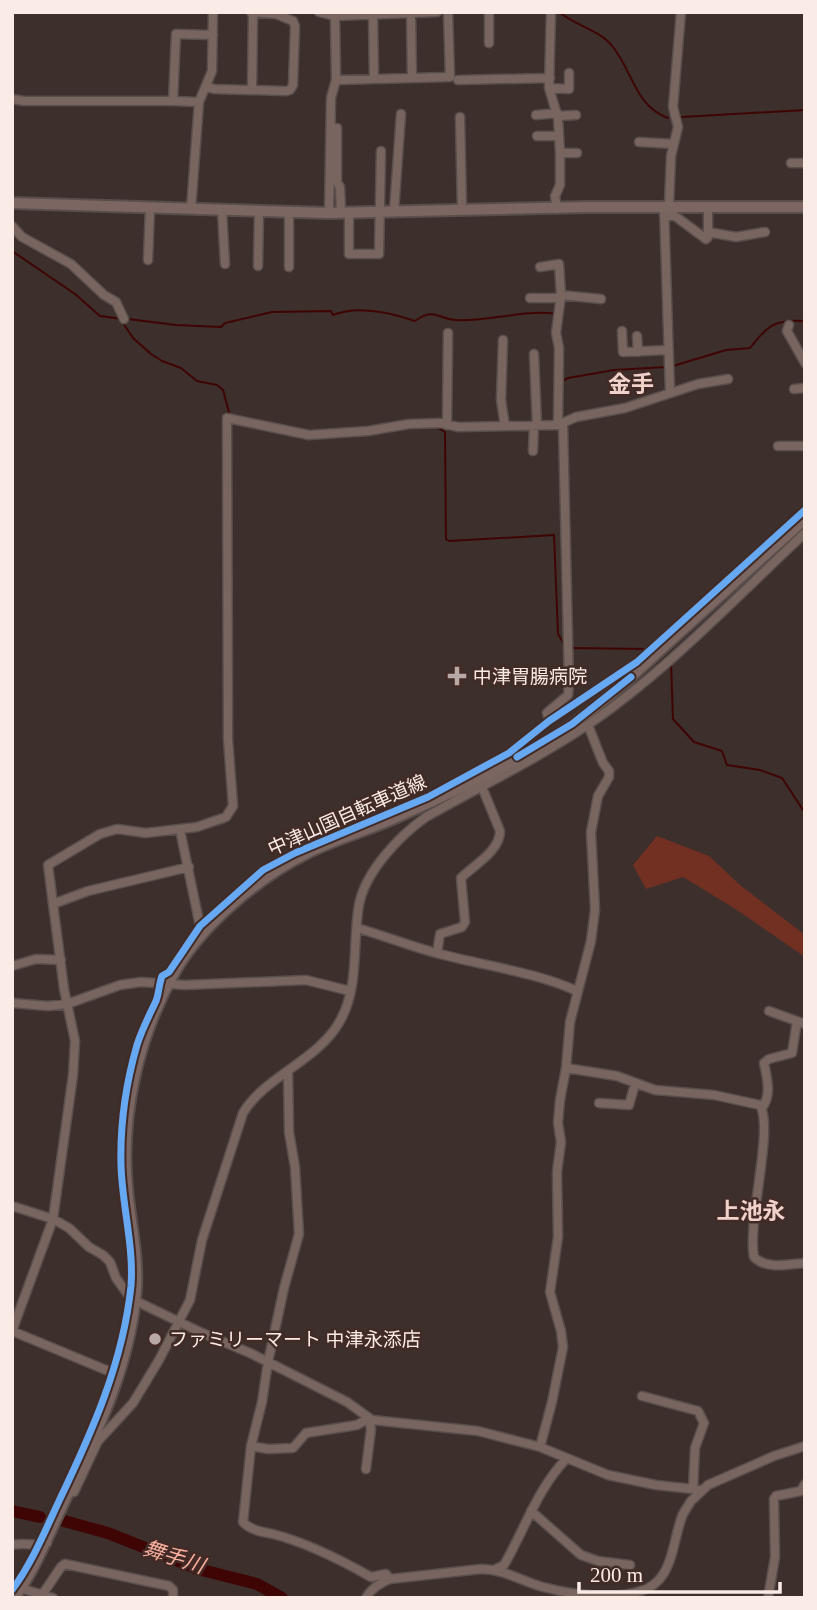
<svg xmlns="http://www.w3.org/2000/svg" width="817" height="1610" font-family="'Times New Roman','Noto Sans JP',serif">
<rect width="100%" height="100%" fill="#3c2f2c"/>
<path fill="#723022" d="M 657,836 L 709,856 L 740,885 L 805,935 L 805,957 L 737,910 L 683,877 L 646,889 L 633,865 Z"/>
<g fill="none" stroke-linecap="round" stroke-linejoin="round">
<path stroke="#3f0504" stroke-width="2" d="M 559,12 C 576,26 600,30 613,47 C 633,72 635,106 668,118
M 682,117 L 805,110
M 12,251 L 75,294 L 100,316 L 122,319
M 128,319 L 176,325 L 221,327 L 225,323 L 272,312 L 331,311 L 333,315 C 358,305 389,312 415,321 C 435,307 437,319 456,320 C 490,322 523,309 557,314
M 123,323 L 133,338 L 151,354 L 162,361 L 181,368 L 197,381 L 217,385 L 223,390 L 230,416
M 673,366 L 726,350 L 750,348 C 768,325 775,319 805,321
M 562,381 L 568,378 L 614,370 L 667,367
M 436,427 L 445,432 L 446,539 L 449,541 L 554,535 L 558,634 L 564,644
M 377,434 L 399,430
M 572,648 L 645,649
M 671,662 L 673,719 L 694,742 L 722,751 L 727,765 L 760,770 L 782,778 L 805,813"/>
<path stroke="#3f0504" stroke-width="12" d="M 12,1511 L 40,1517
M 64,1521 L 108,1533 L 198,1569 L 257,1584 L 282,1598"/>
<defs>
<path id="street" d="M 319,12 L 335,16
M 489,12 L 489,43
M 551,12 L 549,88 L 558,118 L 560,153 L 560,185 L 555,196 L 557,209
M 411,14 L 412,78
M 373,15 L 374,79
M 336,80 L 450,77 L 448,12
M 458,80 L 550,78
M 206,86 L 214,89 L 286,91 L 290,90 L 293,85 L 295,26 L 293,21 L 276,14 L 251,12
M 549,88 L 569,89 L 569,73
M 252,89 L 253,12
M 12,99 L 24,101 L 173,101
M 199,102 L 173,101 L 176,34 L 213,35
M 536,115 L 557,113
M 557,116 L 576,115
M 460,117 L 462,209
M 337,128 L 337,182 L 340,187 L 341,212
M 537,136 L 559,136
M 639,142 L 674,144
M 560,153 L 577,153
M 791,163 L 805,163
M 664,206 L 670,392
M 669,206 L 671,156 L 678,127 L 673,107 L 681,12
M 191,209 L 199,102 L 212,71 L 213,12
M 222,210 L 225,264
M 394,211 L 401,114
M 289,212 L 289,267
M 349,212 L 349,254 L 379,254 L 381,151
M 329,213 L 331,98 L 336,80 L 335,16 L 437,12
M 664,216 L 675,216 L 706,239 L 708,237 L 708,207
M 12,226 L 22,237 L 71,264 L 104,295 L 116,302 L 124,319
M 708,232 L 736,237 L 765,232
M 148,260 L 150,207
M 258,266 L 259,211
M 540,267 L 559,264 L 561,295
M 530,298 L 561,298
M 789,325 L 787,331 L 805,363
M 622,331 L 623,352 L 667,350
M 637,336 L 638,352
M 503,340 L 501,400 L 505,426
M 534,354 L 537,426
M 794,389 L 805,388
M 447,425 L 448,333
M 558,425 L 559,348 L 556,333 L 561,295 L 601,299
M 778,446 L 805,446
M 533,451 L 534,426
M 549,721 L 547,713 L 568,695 L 569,684 L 563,425
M 180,830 L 200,926
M 53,904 L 88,891 L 189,867
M 357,928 C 385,936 412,947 440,954 C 485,966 535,972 577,991
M 437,953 L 440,934 L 462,927 L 465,922 L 461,878 C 474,865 500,851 500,831 L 482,787
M 12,966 L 36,959 L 61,960
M 12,1003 L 48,1006 L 67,1004 L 120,985 L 141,982 L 185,985 L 306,980 L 350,991
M 769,1011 L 805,1024
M 566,1068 L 617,1076 L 655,1090 L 714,1095 L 760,1105 C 774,1129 747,1222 754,1257 C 767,1270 788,1264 805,1263
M 288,1071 L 289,1132 L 295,1167 L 299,1234 L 284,1288 L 268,1362 L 262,1402 L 251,1446 L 243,1522 C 250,1530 262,1532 273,1534 C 308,1543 341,1560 371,1577 L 386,1574 L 390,1579
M 599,1103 L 629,1105 L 635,1084
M 762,1108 C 772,1094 767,1079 764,1063 L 769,1059 L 792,1053 L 797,1021
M 12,1206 L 53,1219 L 69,1228 L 89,1247 L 103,1255 L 110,1262 L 116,1278 L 129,1296 L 138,1302 L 200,1332 L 250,1353 L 347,1402 L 372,1420 L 478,1431 L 540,1447 L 608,1475 L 656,1485 L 702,1490
M 118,1375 L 12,1331 L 53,1219 L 73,1075 L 75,1041 L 64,989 L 48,865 L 100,834 L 117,829 L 146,833 L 197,827 L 226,817 L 233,806 L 228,739 L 227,418 L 309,435 L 368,431 L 409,424 L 441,423 L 458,427 L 558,425 L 576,417 L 625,408 L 698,384 L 728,379
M 642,1396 L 698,1411 L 704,1423 L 695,1448 L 693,1489
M 251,1446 L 268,1449 L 293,1448 L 306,1433 L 357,1425 L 369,1418 L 371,1429 L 366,1469
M 540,1447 L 552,1402 L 563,1347 L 561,1331 L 550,1292 L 558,1237 L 557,1172 L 561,1142 L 558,1123 L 560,1100 L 566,1068 L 570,1022 L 591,941 L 595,910 L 591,832 L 598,796 L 609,777 L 609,771 L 603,763 L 588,725
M 74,1492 L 98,1441 L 133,1403 L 159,1360 L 190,1300 L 202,1240 L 243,1113 C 266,1075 318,1061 340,1021 C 360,985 352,943 359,905 C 365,872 399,836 426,817 C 481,786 537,759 589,724 C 668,670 735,598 805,533
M 531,1511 L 581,1555 L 598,1561 L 630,1565
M 12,1545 C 24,1542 36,1547 47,1543
M 496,1569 L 504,1565 C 525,1529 537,1489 567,1458
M 20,1588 L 53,1598
M 42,1595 L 61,1567 L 65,1564 L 169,1586 L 173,1590 L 173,1598
M 366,1598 C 371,1588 380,1583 390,1579 L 481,1569 C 504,1569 521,1581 543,1587 C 573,1595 642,1606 662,1576 C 674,1559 675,1533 683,1514 L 691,1501 L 708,1485 L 774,1456 L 805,1446
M 768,1598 L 775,1557 L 774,1499 L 776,1496 L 801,1491 L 805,1484"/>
<path id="secondary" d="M 12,203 L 329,213 L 588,207 L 805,207
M 14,1598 C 34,1570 47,1538 61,1508 C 94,1438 130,1368 136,1289 C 138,1255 130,1222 127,1188 C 120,1114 138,1036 175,971 C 203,923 260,876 309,852 C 338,838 368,830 397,817 C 454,792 512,764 565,730 C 603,704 636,672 670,641 C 715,600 760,560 805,519"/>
</defs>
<use href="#street" stroke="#594e4c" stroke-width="11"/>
<use href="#secondary" stroke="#594e4c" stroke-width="14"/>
<use href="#street" stroke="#786560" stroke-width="8"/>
<use href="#secondary" stroke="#7c6661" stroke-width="10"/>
<defs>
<path id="cycleway" d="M 517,757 L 572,724 L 631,677
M 12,1590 C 32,1563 45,1531 59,1501 C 92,1432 123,1363 131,1286 C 134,1246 122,1205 121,1165 C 120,1125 126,1083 137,1045 C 142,1029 149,1016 156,1001 C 159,993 159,984 162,976 L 169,972 L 200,926 L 263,870 L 295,853 L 428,797 L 509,753 L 549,721 L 637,662 L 805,510"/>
</defs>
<use href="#cycleway" stroke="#422b26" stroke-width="11"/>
<use href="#cycleway" stroke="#66a8f1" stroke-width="7"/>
</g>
<g fill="#b8a9a6" stroke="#422b26" stroke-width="2.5">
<path d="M453.5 665.5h7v7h7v7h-7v7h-7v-7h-7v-7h7z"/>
<circle cx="155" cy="1339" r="7"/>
</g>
<g text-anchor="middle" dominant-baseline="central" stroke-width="5" stroke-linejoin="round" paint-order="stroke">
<g font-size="19" fill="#faebe7" stroke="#422b26" text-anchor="start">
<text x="473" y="676">中津胃腸病院</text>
<text x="169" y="1339">ファミリーマート 中津永添店</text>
</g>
<g font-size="19" fill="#faebe7" stroke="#422b26">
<text transform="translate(347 815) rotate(-24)">中津山国自転車道線</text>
</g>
<g font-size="21" font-style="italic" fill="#f8af9e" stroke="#422b26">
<text transform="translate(174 1557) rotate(18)">舞手川</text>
</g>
<g font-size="23" font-weight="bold" fill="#f0d2cb" stroke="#422b26">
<text x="631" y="384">金手</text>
<text x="751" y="1211">上池永</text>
</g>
</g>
<rect width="817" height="1610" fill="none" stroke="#faebe7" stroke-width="28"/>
<path d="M579 1582v10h201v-10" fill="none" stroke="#faebe7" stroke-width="3.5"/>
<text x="590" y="1582" font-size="21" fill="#faebe7" stroke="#422b26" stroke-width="5" paint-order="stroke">200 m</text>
</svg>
